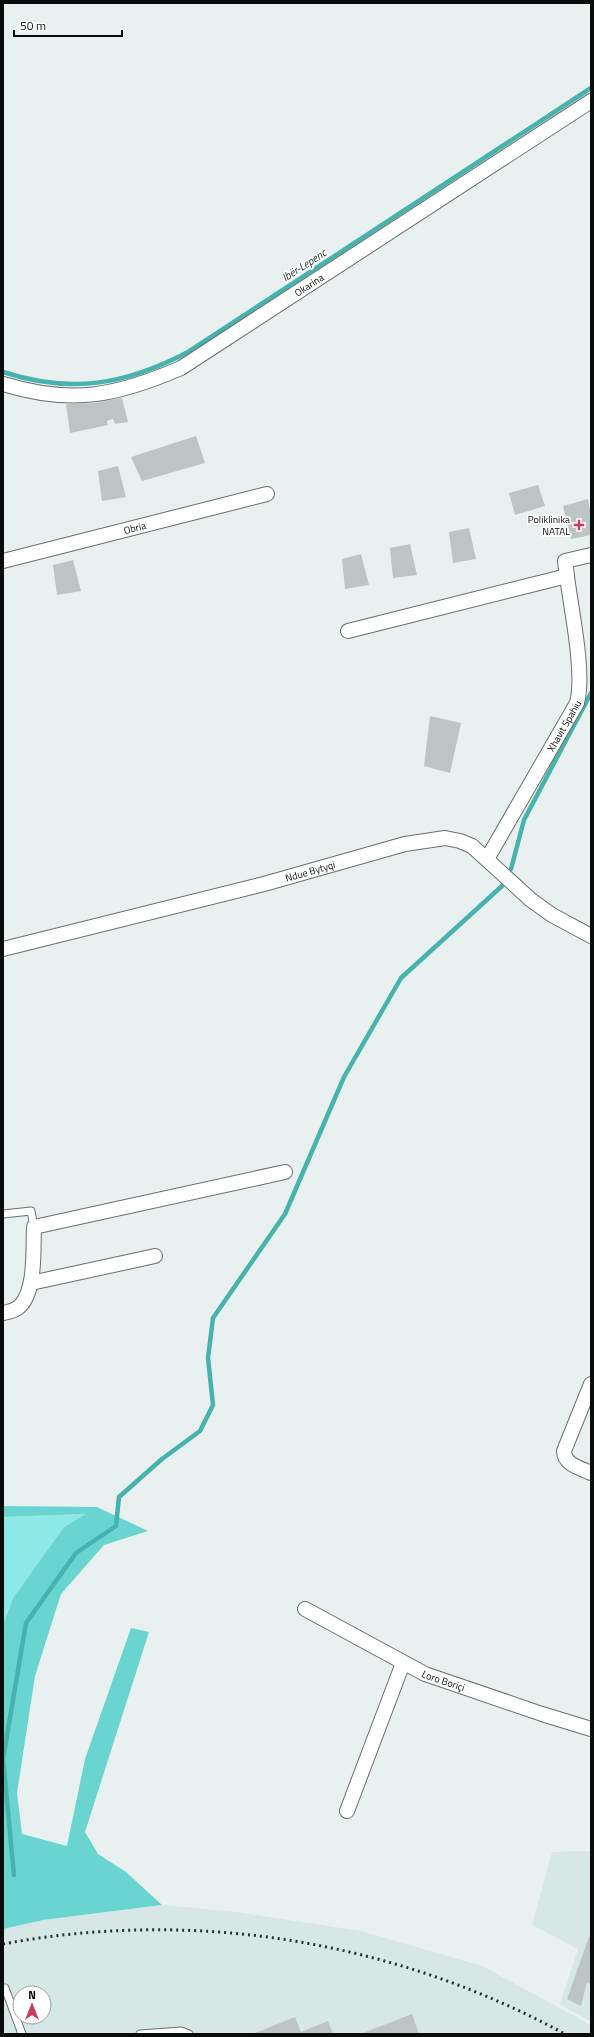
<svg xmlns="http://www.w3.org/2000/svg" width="594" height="2037" font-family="'Titillium Web',sans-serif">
<rect width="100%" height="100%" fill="#e9f0f0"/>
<path fill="#d6e7e5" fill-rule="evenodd" d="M 591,1851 L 591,2022 L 560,2004 L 578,1949 L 532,1925 L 552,1852 Z
M 162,1905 L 236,1912 L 361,1931 L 482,1966 L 591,2025 L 591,2034 L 3,2034 L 3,1929 L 43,1920 ZM 20,1993 L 44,1993 L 44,2017 L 20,2017 Z"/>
<path fill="#8ce9e5" d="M 87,1514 L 64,1527 L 13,1598 L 3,1625 L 3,1517 Z"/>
<path fill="#6ad4d0" d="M 3,1506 L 97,1507 L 148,1531 L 104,1545 L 61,1594 L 35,1676 L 17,1793 L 22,1834 L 67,1846 L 85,1759 L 131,1628 L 149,1632 L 85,1832 L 98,1854 L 126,1872 L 162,1905 L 43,1920 L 3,1929 L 3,1625 L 13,1598 L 64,1527 L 86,1514 L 3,1517 Z"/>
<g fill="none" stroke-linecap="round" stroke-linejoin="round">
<path stroke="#46b3af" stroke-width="4.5" d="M 3,372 C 71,394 125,385 188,352 L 591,88
M 511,869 L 524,820 L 591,693
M 14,1875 L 3,1759 L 26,1623 L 76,1553 L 116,1526 L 119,1497 L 162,1459 L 200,1431 L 213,1405 L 208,1358 L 213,1318 L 285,1214 L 344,1077 L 401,978 L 502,886"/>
</g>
<path fill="#bdc4c4" d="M 122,398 L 128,422 L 115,424 L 113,419 L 107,421 L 108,425 L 70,433 L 66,404 L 95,403 Z
M 196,436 L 205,463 L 142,481 L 131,457 Z
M 118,466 L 126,497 L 102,501 L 98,471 Z
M 538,485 L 545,506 L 515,515 L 509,493 Z
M 588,499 L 591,516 L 591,535 L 571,539 L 563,506 Z
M 469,528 L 476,559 L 453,563 L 449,532 Z
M 410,544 L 417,575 L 393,578 L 390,548 Z
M 361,554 L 369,585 L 345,589 L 342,559 Z
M 73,560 L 81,591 L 57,595 L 53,565 Z
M 430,716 L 461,723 L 450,773 L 424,766 Z
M 589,1937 L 591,1937 L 591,1985 L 587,1982 L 581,2006 L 567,1999 Z
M 412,2014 L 419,2034 L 363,2034 L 363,2033 Z
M 295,2017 L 301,2032 L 328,2021 L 333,2034 L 253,2034 Z"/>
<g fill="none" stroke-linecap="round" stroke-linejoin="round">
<defs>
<path id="lane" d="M 3,1214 L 31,1211 L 34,1227
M 3,1989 L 5,1988 L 22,2034
M 140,2034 L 181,2031 L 189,2034"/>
<g id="street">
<path id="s1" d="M 3,384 C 72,405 116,396 181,368 L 591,101"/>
<path id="s2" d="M 3,561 L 267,494"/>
<path d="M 348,631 L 567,576 L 565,561 L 591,555"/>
<path id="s3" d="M 487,859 L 577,703 C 585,672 571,610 567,576"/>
<path id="s4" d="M 3,949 L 264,884 L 405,844 L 445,838 L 460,841 L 472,846 L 531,900 L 552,915 L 591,936"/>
<path d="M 31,1283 L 155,1256"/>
<path d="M 3,1313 C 9,1312 16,1310 20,1306 C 36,1290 33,1249 34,1227 L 285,1172"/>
<path d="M 591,1384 L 564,1451 C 564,1465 581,1468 591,1473"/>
<path id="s5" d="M 305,1609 L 425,1674 L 542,1714 L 591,1729"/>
<path d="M 347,1811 L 403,1663"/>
</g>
</defs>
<use href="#lane" stroke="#696f6f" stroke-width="9"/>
<use href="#street" stroke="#696f6f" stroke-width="16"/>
<use href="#lane" stroke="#fff" stroke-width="7"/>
<use href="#street" stroke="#fff" stroke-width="14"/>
<path stroke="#2b2e2e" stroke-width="3" stroke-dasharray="2 4" stroke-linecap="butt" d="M 3,1944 C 195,1908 394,1941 565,2034"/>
</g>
<path fill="#cc3c5c" stroke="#fff" stroke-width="1.5" d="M577 519h4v4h4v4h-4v4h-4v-4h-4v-4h4z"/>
<g text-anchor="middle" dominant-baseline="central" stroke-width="3.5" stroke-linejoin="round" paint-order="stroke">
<g font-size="10" fill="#0a0c0c" stroke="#fff">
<text stroke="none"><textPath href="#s1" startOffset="336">Okarina</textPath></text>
<text stroke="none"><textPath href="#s2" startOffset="136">Obria</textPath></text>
<text stroke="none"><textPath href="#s3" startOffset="154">Xhavit Spahiu</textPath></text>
<text stroke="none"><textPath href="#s4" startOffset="317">Ndue Bytyqi</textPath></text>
<text stroke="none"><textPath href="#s5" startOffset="156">Loro Boriçi</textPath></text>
</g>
<g font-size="10" fill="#0a0c0c" stroke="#fff" text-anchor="end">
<text x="570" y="519">Poliklinika<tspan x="570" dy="12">NATAL</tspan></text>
</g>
<g font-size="11" font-style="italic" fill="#1a2d2c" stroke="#fff">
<text transform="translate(304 265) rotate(-33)">Ibër-Lepenc</text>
</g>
</g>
<rect width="594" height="2037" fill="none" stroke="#0a0c0c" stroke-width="8"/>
<g transform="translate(32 2005)"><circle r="19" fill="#ffffff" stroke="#9d9e9e"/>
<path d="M0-3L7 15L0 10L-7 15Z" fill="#cc3c5c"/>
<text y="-6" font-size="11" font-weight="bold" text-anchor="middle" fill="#0a0c0c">N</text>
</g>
<path d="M14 30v6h108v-6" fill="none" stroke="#0a0c0c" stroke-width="2"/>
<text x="20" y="30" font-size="12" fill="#0a0c0c" stroke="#ffffff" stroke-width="3" paint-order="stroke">50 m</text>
</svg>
